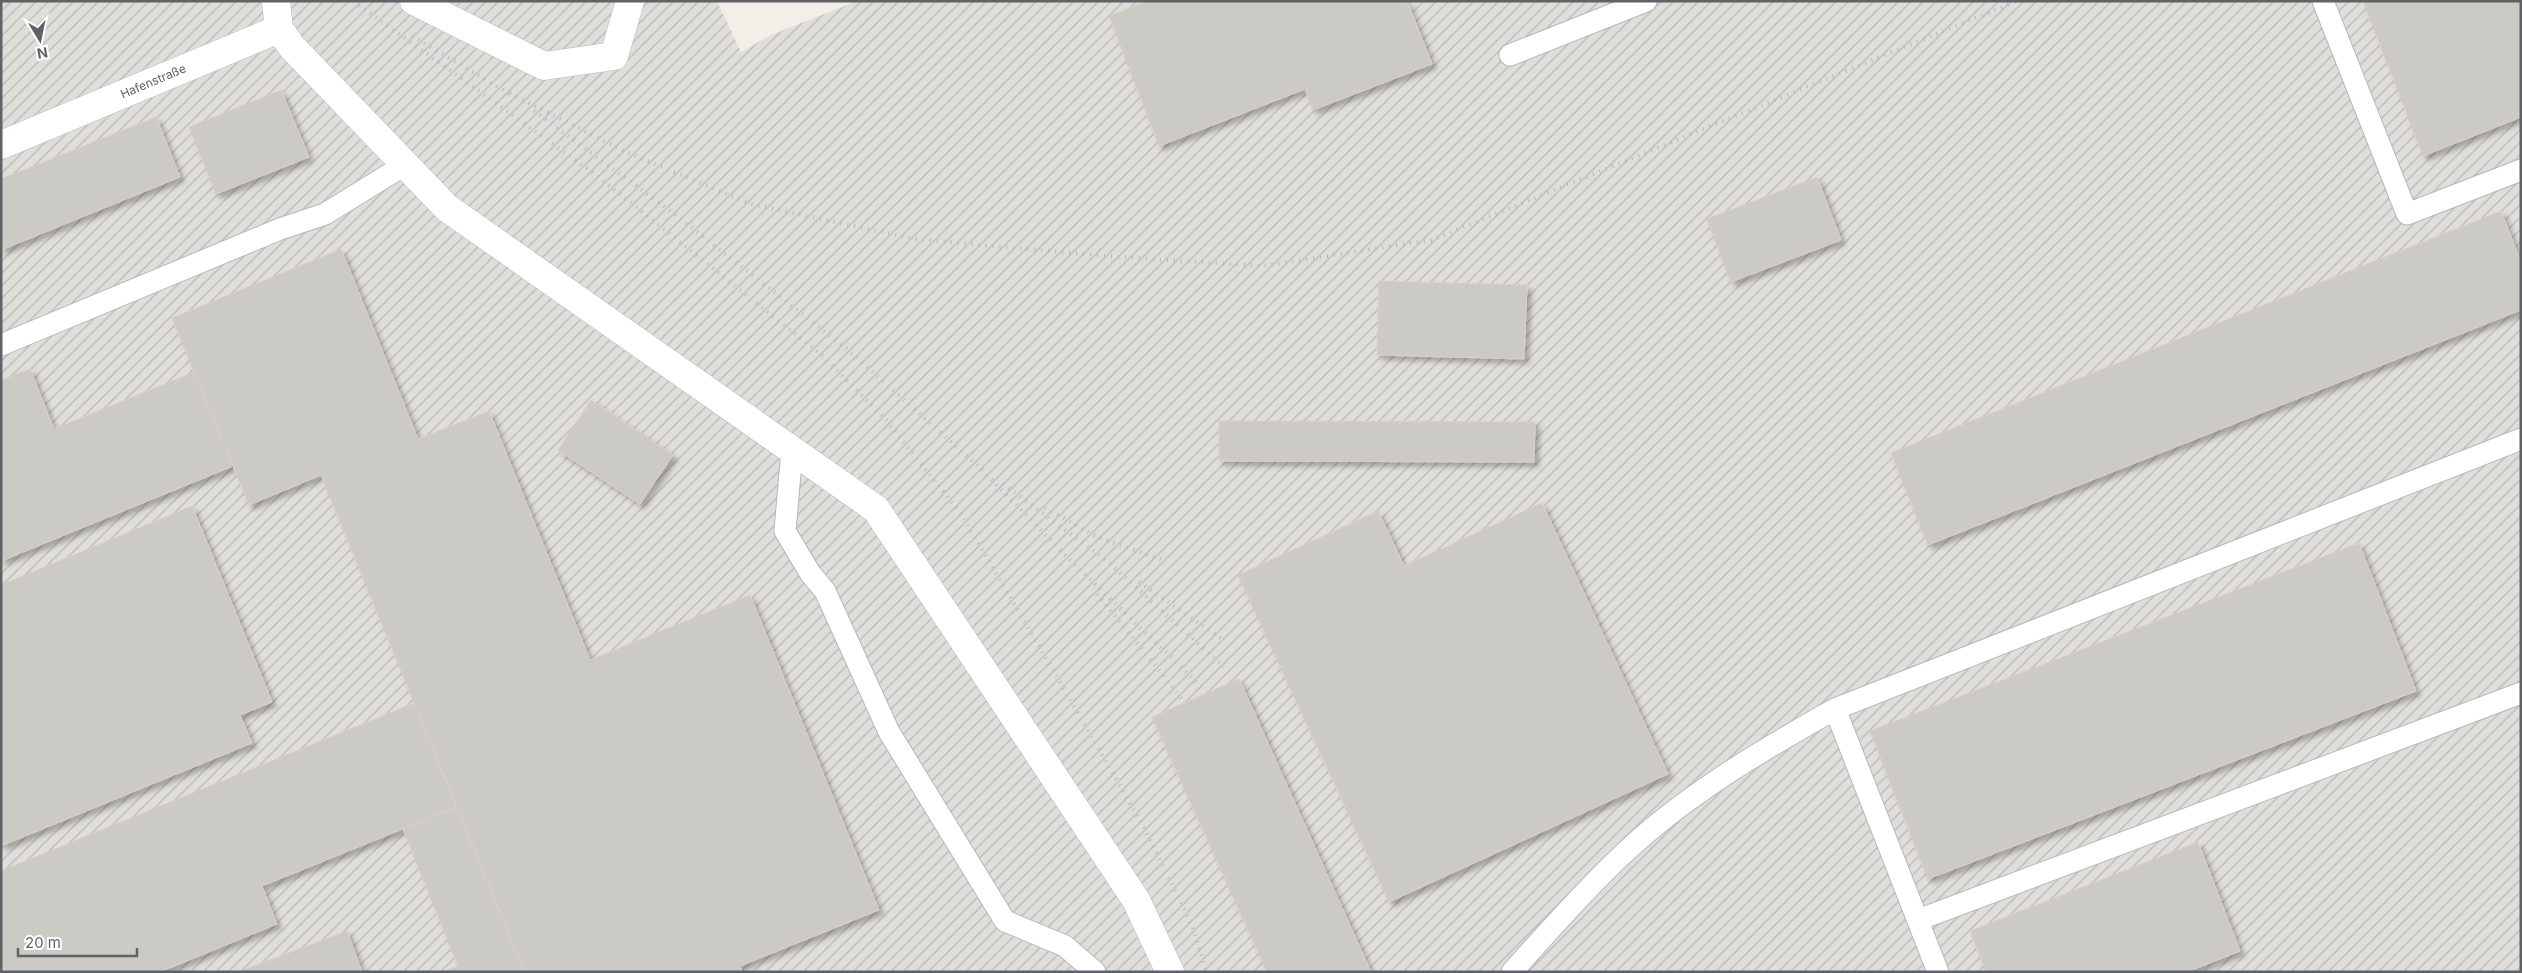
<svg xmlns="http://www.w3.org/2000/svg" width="2522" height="973" font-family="Inter,sans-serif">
<defs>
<pattern id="industrial-furrows" width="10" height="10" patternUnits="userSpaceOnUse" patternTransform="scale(1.25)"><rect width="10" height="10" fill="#e0deda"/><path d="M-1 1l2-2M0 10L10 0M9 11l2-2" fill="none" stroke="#b9b8b5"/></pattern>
<filter id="shadow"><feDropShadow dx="4.5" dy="4.5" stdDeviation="2.5" flood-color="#0004"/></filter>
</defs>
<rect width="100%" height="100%" fill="#f1efe8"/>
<path fill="url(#industrial-furrows)" d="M 1,1 L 717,1 L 741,52 L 771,35 L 857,1 L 2521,1 L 2521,972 L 1,972 Z"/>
<path fill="#cccac5" stroke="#d6d1c6" filter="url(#shadow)" d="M 1147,1 L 1407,1 L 1432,64 L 1313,110 L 1305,89 L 1159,146 L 1109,16 Z
M 2363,1 L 2521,1 L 2521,117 L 2423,156 Z
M 281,90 L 309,157 L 216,194 L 189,127 Z
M 156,117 L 180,177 L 1,250 L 1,179 Z
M 1817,177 L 1841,240 L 1731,282 L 1707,219 Z
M 2501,211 L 2521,262 L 2521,310 L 1928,545 L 1891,453 Z
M 341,249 L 418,439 L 489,411 L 590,660 L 750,595 L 879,910 L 740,966 L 742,972 L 524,972 L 321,475 L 249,505 L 172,318 Z
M 1379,281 L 1527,285 L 1524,359 L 1377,355 Z
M 30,369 L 54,429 L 194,372 L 233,466 L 1,561 L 1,380 Z
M 591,400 L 673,455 L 640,504 L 558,450 Z
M 1219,421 L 1535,422 L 1534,462 L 1219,461 Z
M 1542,503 L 1668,774 L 1389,902 L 1238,575 L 1378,511 L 1404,566 Z
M 192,506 L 272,702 L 240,715 L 252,743 L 1,846 L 1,585 Z
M 2359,543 L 2416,691 L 1928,879 L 1870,731 Z
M 1239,679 L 1371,972 L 1267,972 L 1152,717 Z
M 414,703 L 457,807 L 262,886 L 277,924 L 160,972 L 1,972 L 1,871 Z
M 457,807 L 524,972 L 443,972 L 458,966 L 403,829 Z
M 2198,842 L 2240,951 L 2187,972 L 1986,972 L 1970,931 Z
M 347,931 L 362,972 L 238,972 Z"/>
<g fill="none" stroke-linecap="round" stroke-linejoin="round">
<defs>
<path id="service" d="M 2323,1 L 2407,214 L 2521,170
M 1510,55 L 1646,1
M 1,345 L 280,229 L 325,214 L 406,164
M 792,450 L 785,531 L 810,573 L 825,591 L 889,732 L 1005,921 L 1065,946 L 1095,972
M 1835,709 L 1938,972
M 1918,920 L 2521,693
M 1512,972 C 1547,933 1581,894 1619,858 C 1682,797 1759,752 1835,709 L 2521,439"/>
<path id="minor" d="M 414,1 L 544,66 L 614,56 L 630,1
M 279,29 L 292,47 L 447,208 L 876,509 L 1136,900 L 1170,972
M 1,145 L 279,29 L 276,1"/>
</defs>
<use href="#service" stroke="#b5b8bc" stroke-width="23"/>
<use href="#minor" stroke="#b5b8bc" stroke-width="29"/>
<use href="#service" stroke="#fff" stroke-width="21"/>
<use href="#minor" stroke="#fff" stroke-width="28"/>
<path stroke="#b6b7b8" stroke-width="4" stroke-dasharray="1 6" stroke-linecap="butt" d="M 353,1 L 596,175 L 824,357 L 887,421 L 961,514 L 1056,675 L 1144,828 L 1192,925 L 1207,972
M 412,36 L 515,97
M 510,93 L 626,152 L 751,204 L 915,239 L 1106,256 L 1262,266 L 1432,240 L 2017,1
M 534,111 L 665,207 L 846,348 L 977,465 L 1071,561 L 1205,690
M 1003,484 L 1106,560 L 1224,667
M 1045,508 L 1097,537 L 1165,561
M 1139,582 L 1225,641
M 1097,594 L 1184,701"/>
</g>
<g text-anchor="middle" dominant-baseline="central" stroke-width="4" stroke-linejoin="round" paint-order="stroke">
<g font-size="12" fill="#5f6368" stroke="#fff">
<text transform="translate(153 81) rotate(-23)">Hafenstraße</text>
</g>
</g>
<rect width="2522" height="973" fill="none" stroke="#5f6368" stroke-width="5"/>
<g transform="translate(40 40) rotate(170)" stroke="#ffffff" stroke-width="4" paint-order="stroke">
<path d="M0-4L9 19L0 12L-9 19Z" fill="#5f6368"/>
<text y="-8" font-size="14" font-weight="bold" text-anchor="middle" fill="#5f6368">N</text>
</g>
<path d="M18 948v8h119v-8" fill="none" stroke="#5f6368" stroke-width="2.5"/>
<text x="25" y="948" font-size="15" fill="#5f6368" stroke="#ffffff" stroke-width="4" paint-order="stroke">20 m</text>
</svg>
